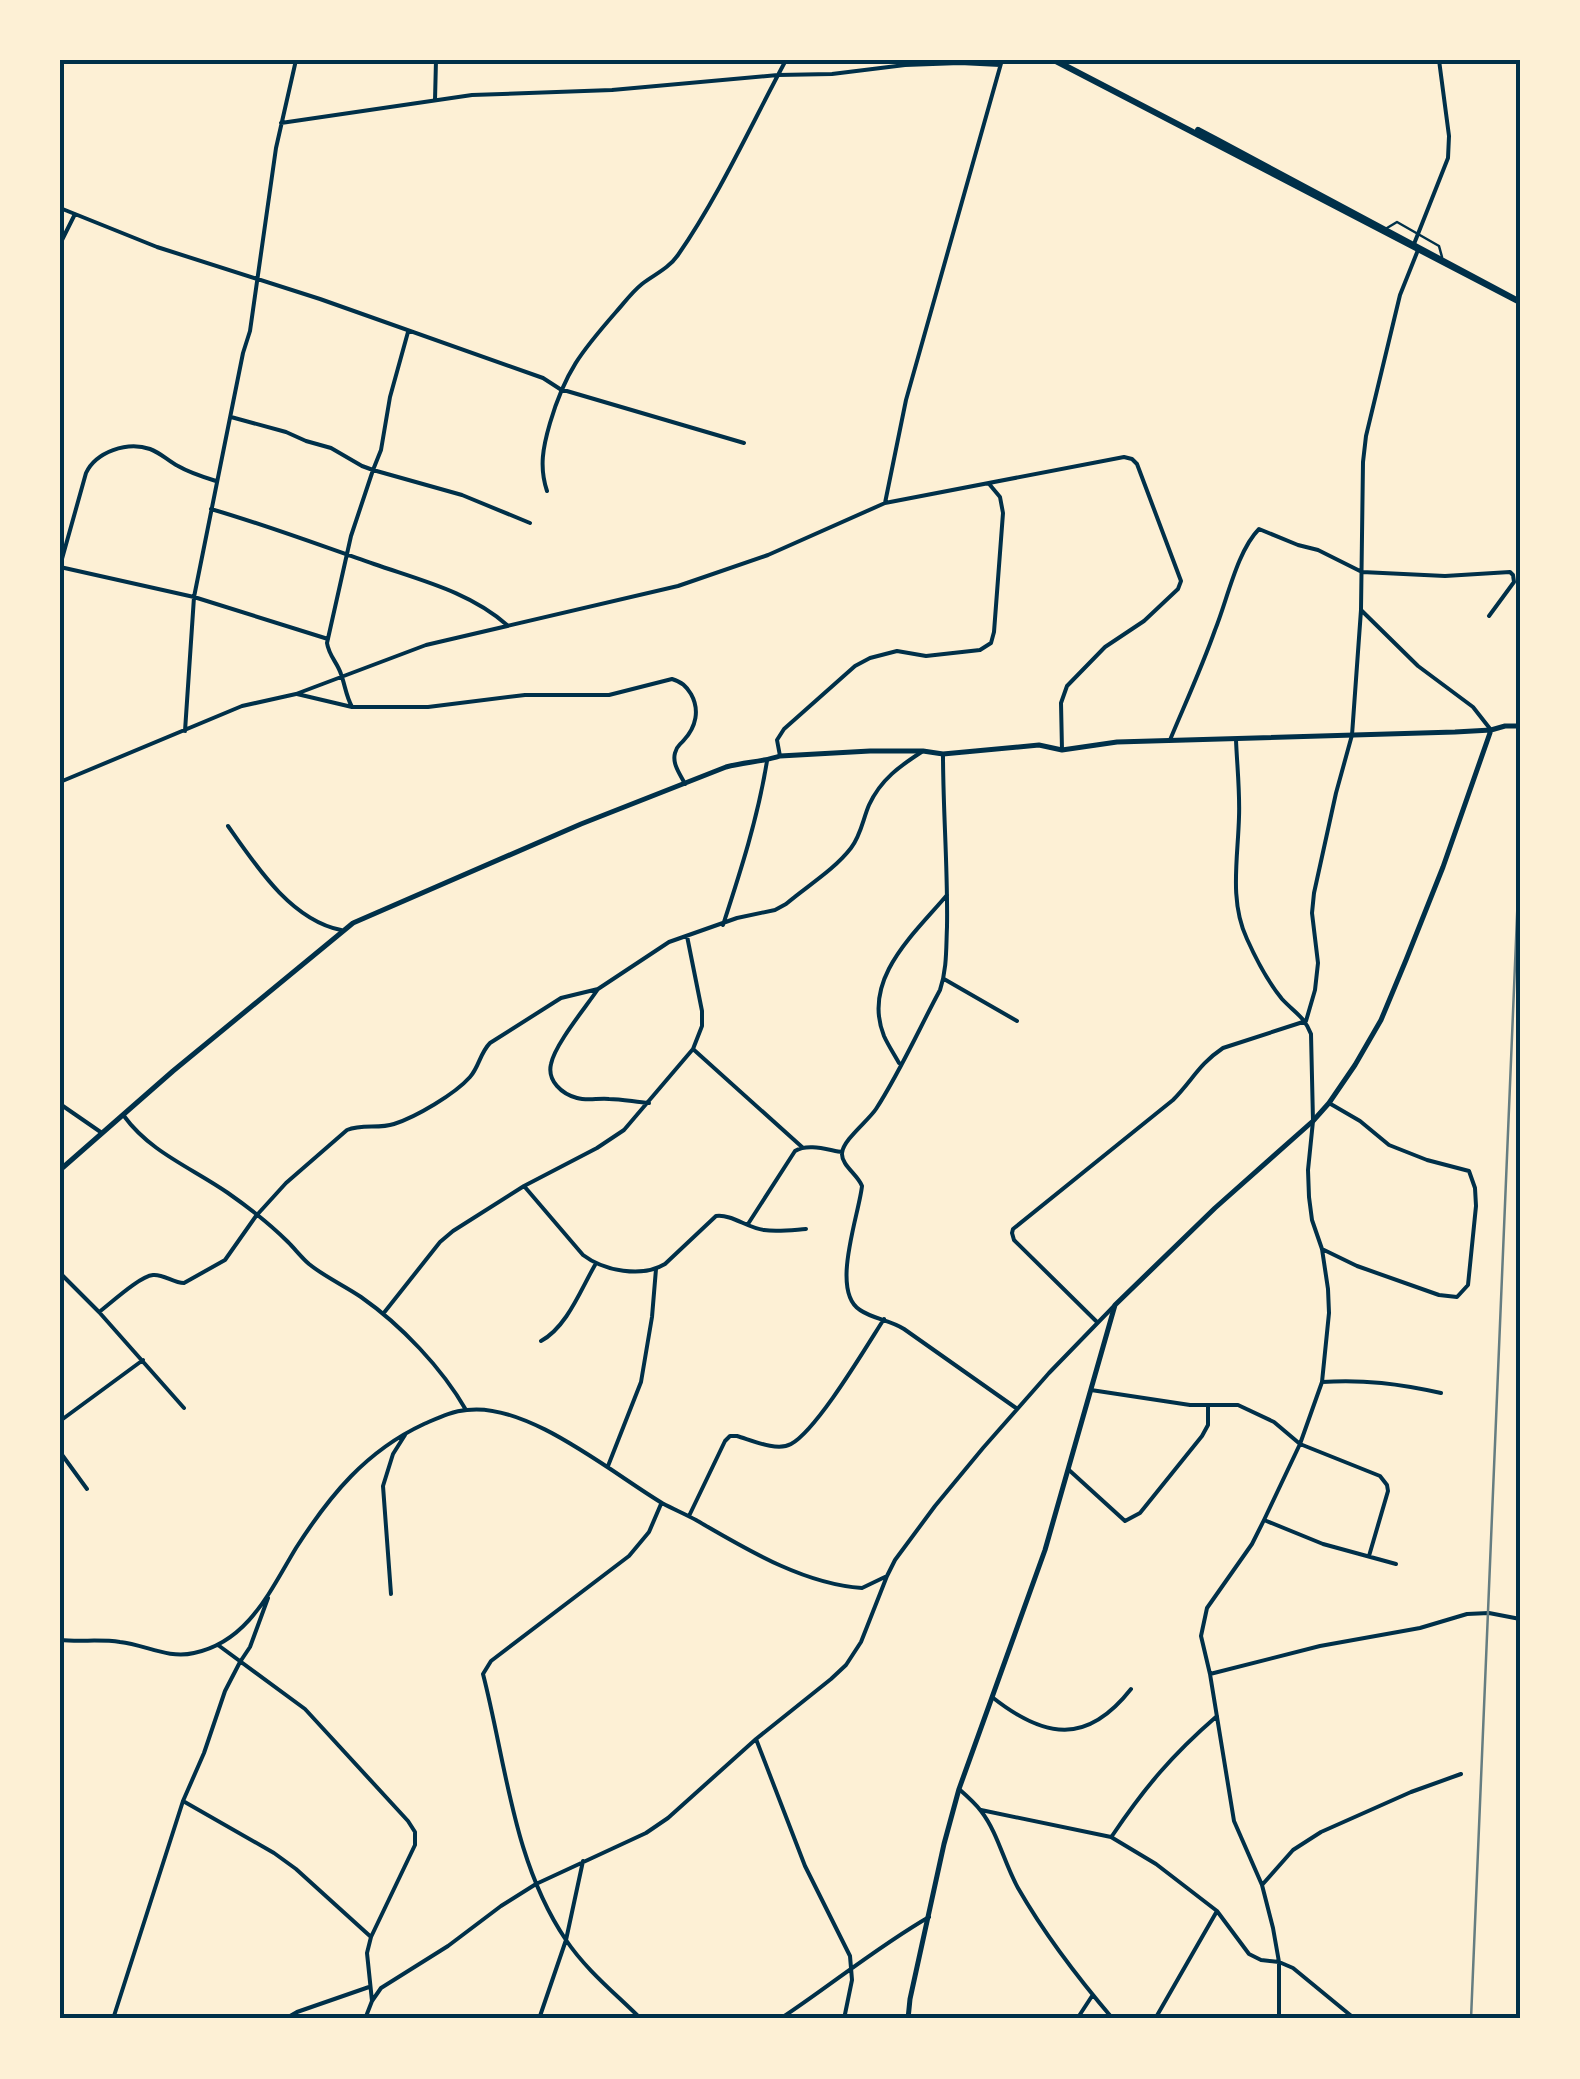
<svg xmlns="http://www.w3.org/2000/svg" width="1580" height="2079" font-family="'Roboto Serif',serif">
<rect width="100%" height="100%" fill="#fdf0d5"/>
<g fill="none" stroke-linecap="round" stroke-linejoin="round">
<path stroke="#003049" stroke-width="2.5" d="M 1387,228 L 1397,222 L 1439,246 L 1442,257"/>
<path stroke="#003049" stroke-width="4" d="M 435,100 L 436,60
M 281,123 L 472,95 L 612,90 L 778,75 L 832,74 L 905,65 L 960,63 L 1000,65
M 60,208 L 157,247 L 320,299 L 543,378 L 560,389 L 744,443
M 60,244 L 75,214
M 1414,244 L 1448,158 L 1449,136 L 1439,60
M 231,417 L 286,432 L 306,441 L 331,448 L 362,466 L 373,470 L 381,450 L 390,397 L 408,332
M 547,491 C 539,467 543,447 550,423 C 565,372 581,352 616,312 C 624,303 632,292 642,284 C 655,274 668,269 678,255 C 720,194 751,125 786,60
M 885,503 L 906,400 L 1002,60
M 211,509 C 266,525 319,545 374,564 C 420,580 470,592 507,625
M 60,566 L 86,473 C 96,452 127,441 150,449 C 161,453 168,461 178,466 C 190,473 203,477 216,481
M 60,567 L 194,597 L 328,639
M 1361,610 L 1418,666 L 1473,707 L 1491,730
M 297,694 L 352,707 L 428,707 L 525,695 L 609,695 L 672,679 C 682,682 686,686 691,694 C 700,710 696,727 684,740 C 679,746 677,745 675,753 C 672,764 680,774 685,784
M 352,707 C 346,696 345,685 341,674 C 337,662 329,656 327,643 L 351,536 L 373,470 L 462,495 L 530,523
M 185,731 L 194,597 L 243,353 L 250,331 L 276,148 L 296,60
M 1170,740 C 1185,704 1202,667 1215,630 C 1227,601 1237,551 1259,529 L 1298,545 L 1318,550 L 1362,572 L 1445,576 L 1510,572 L 1513,575 L 1514,582 L 1489,616
M 1236,740 C 1237,765 1240,792 1239,817 C 1238,858 1229,901 1247,939 C 1256,959 1268,982 1282,999 C 1294,1012 1304,1016 1311,1034 L 1313,1121 L 1308,1170 L 1309,1197 L 1312,1220 L 1322,1249 L 1328,1289 L 1329,1313 L 1322,1382 L 1300,1444 L 1264,1520 L 1252,1544 L 1207,1608 L 1201,1636 L 1210,1674 L 1234,1821 L 1262,1885 L 1273,1928 L 1279,1962 L 1279,2019
M 943,754 C 943,812 948,869 947,927 C 946,949 947,969 940,990 C 919,1029 900,1072 876,1109 C 868,1121 843,1140 842,1153 C 841,1165 858,1175 862,1186 C 859,1215 830,1291 860,1310 C 873,1319 890,1320 904,1329 L 1016,1408
M 780,756 L 777,740 L 784,729 L 855,666 L 870,658 L 897,651 L 926,656 L 980,650 L 991,643 L 994,632 L 1003,513 L 1000,497 L 990,485
M 60,782 L 242,706 L 296,694 L 426,645 L 678,586 L 768,555 L 885,503 L 1124,457 L 1132,459 L 1137,464 L 1181,581 L 1178,589 L 1144,621 L 1105,647 L 1067,686 L 1061,703 L 1062,750
M 228,826 C 256,866 291,920 341,930
M 723,925 C 741,870 758,817 767,761
M 944,979 L 1017,1021
M 598,989 C 586,1007 555,1044 551,1064 C 547,1081 562,1094 577,1098 C 587,1101 598,1098 609,1099 C 622,1099 635,1102 649,1103
M 693,1049 L 802,1147
M 899,1063 C 894,1054 888,1045 884,1036 C 861,979 915,933 947,895
M 60,1104 L 102,1133
M 124,1116 C 150,1152 192,1168 228,1193 C 248,1207 271,1225 288,1242 C 295,1249 302,1258 309,1264 C 325,1277 345,1286 361,1297 C 401,1325 442,1368 466,1410
M 524,1186 L 583,1255 C 604,1271 642,1278 665,1264 L 716,1216 C 732,1214 747,1228 764,1230 C 777,1232 792,1230 806,1229
M 748,1224 L 795,1151 C 808,1143 828,1150 842,1152
M 1322,1249 L 1357,1266 L 1439,1295 L 1457,1297 L 1468,1285 L 1476,1206 L 1475,1188 L 1469,1171 L 1427,1160 L 1389,1145 L 1360,1121 L 1329,1103
M 60,1273 L 99,1312 L 184,1408
M 99,1312 C 111,1303 140,1276 153,1275 C 164,1274 173,1283 184,1283 L 225,1260 L 256,1216 L 286,1183 L 347,1130 C 362,1124 379,1129 394,1124 C 416,1117 455,1094 470,1077 C 479,1067 480,1053 490,1043 L 561,998 L 598,989 L 669,942 L 737,918 L 775,910 L 786,904 C 807,886 834,870 851,848 C 861,835 863,819 869,805 C 881,779 900,766 923,751
M 383,1314 L 440,1242 L 453,1231 L 524,1186 L 597,1148 L 624,1130 L 693,1049 L 702,1026 L 702,1011 L 687,936
M 1097,1322 L 1014,1240 L 1012,1233 L 1013,1229 L 1173,1100 C 1192,1081 1199,1064 1223,1048 L 1306,1021 L 1315,990 L 1318,963 L 1312,913 L 1314,893 L 1336,793 L 1352,735 L 1361,610 L 1363,462 L 1366,436 L 1400,295 L 1418,250
M 541,1341 C 567,1327 581,1289 595,1265
M 1322,1382 C 1363,1379 1400,1384 1441,1393
M 1091,1390 L 1190,1405 L 1238,1405 L 1274,1422 L 1300,1444 L 1380,1476 L 1387,1485 L 1388,1491 L 1369,1556
M 60,1421 L 143,1360
M 60,1452 L 87,1489
M 608,1466 L 641,1382 L 652,1317 L 656,1269
M 1069,1470 L 1125,1521 L 1140,1513 L 1202,1436 L 1208,1425 L 1208,1405
M 689,1516 L 725,1441 L 730,1436 L 737,1436 C 751,1440 777,1452 791,1444 C 817,1430 866,1347 884,1319
M 1264,1520 L 1323,1544 L 1396,1564
M 391,1594 L 383,1486 L 393,1454 L 405,1435
M 60,1640 C 80,1642 101,1639 120,1642 C 146,1645 168,1659 194,1653 C 248,1642 270,1591 296,1548 C 330,1495 366,1451 424,1424 C 438,1418 452,1411 467,1410 C 527,1402 612,1473 662,1503 C 673,1509 685,1514 696,1520 C 746,1549 803,1584 862,1588 L 887,1576 L 895,1560 L 935,1506 L 983,1448 L 1049,1373 L 1114,1306
M 218,1645 L 305,1709 L 408,1821 L 415,1832 L 415,1845 L 371,1937 L 367,1953 L 372,2001
M 1210,1674 L 1320,1646 L 1420,1628 L 1467,1614 L 1489,1613 L 1520,1619
M 992,1697 C 1045,1739 1087,1745 1131,1689
M 756,1739 L 805,1866 L 850,1956 L 852,1980 L 844,2019
M 959,1789 C 967,1796 975,1803 981,1811 C 998,1833 1004,1863 1018,1888 C 1045,1935 1078,1978 1113,2019
M 183,1801 L 274,1853 L 296,1869 L 371,1937
M 981,1810 L 1111,1837 L 1156,1864 L 1217,1911 L 1249,1954 L 1261,1960 L 1279,1962 L 1293,1968 L 1355,2019
M 1112,1836 C 1145,1787 1172,1755 1217,1716
M 1262,1885 L 1293,1850 L 1321,1832 L 1411,1792 L 1461,1774
M 113,2019 L 183,1801 L 204,1753 L 225,1691 L 240,1662 L 250,1647 L 268,1598
M 285,2019 L 297,2012 L 369,1987
M 365,2019 L 372,2001 L 381,1988 L 448,1946 L 501,1906 L 536,1884 L 646,1833 L 668,1818 L 756,1739 L 831,1679 L 846,1665 L 861,1642 L 887,1576
M 539,2019 L 566,1940 L 583,1861
M 641,2019 C 616,1994 586,1970 566,1940 C 513,1862 506,1763 483,1674 L 491,1661 L 629,1556 L 649,1532 L 661,1504
M 780,2019 C 830,1986 877,1947 929,1917
M 1077,2019 L 1092,1996
M 1155,2019 L 1217,1911"/>
<path stroke="#003049" stroke-width="5" d="M 60,1170 L 173,1071 L 353,923 L 581,824 L 726,767 C 744,762 762,762 780,756 L 870,751 L 923,751 L 943,754 L 1039,745 L 1062,750 L 1117,742 L 1455,732 L 1491,730 L 1505,726 L 1520,726
M 908,2019 L 910,1999 L 944,1844 L 959,1789 L 1045,1550 L 1115,1305 L 1215,1208 L 1313,1121 L 1329,1103 L 1355,1065 L 1381,1020 L 1406,960 L 1443,867 L 1491,730"/>
<path stroke="#003049" stroke-width="6" d="M 1054,60 L 1518,301 L 1198,130 L 1217,140 L 1520,302"/>
<path stroke="#657d81" stroke-width="2.5" d="M 1471,2019 L 1520,845"/>
</g>
<rect width="1580" height="2079" fill="none" stroke="#fdf0d5" stroke-width="125"/>
<rect x="62" y="62" width="1456" height="1954" fill="none" stroke="#003049" stroke-width="4"/>
</svg>
